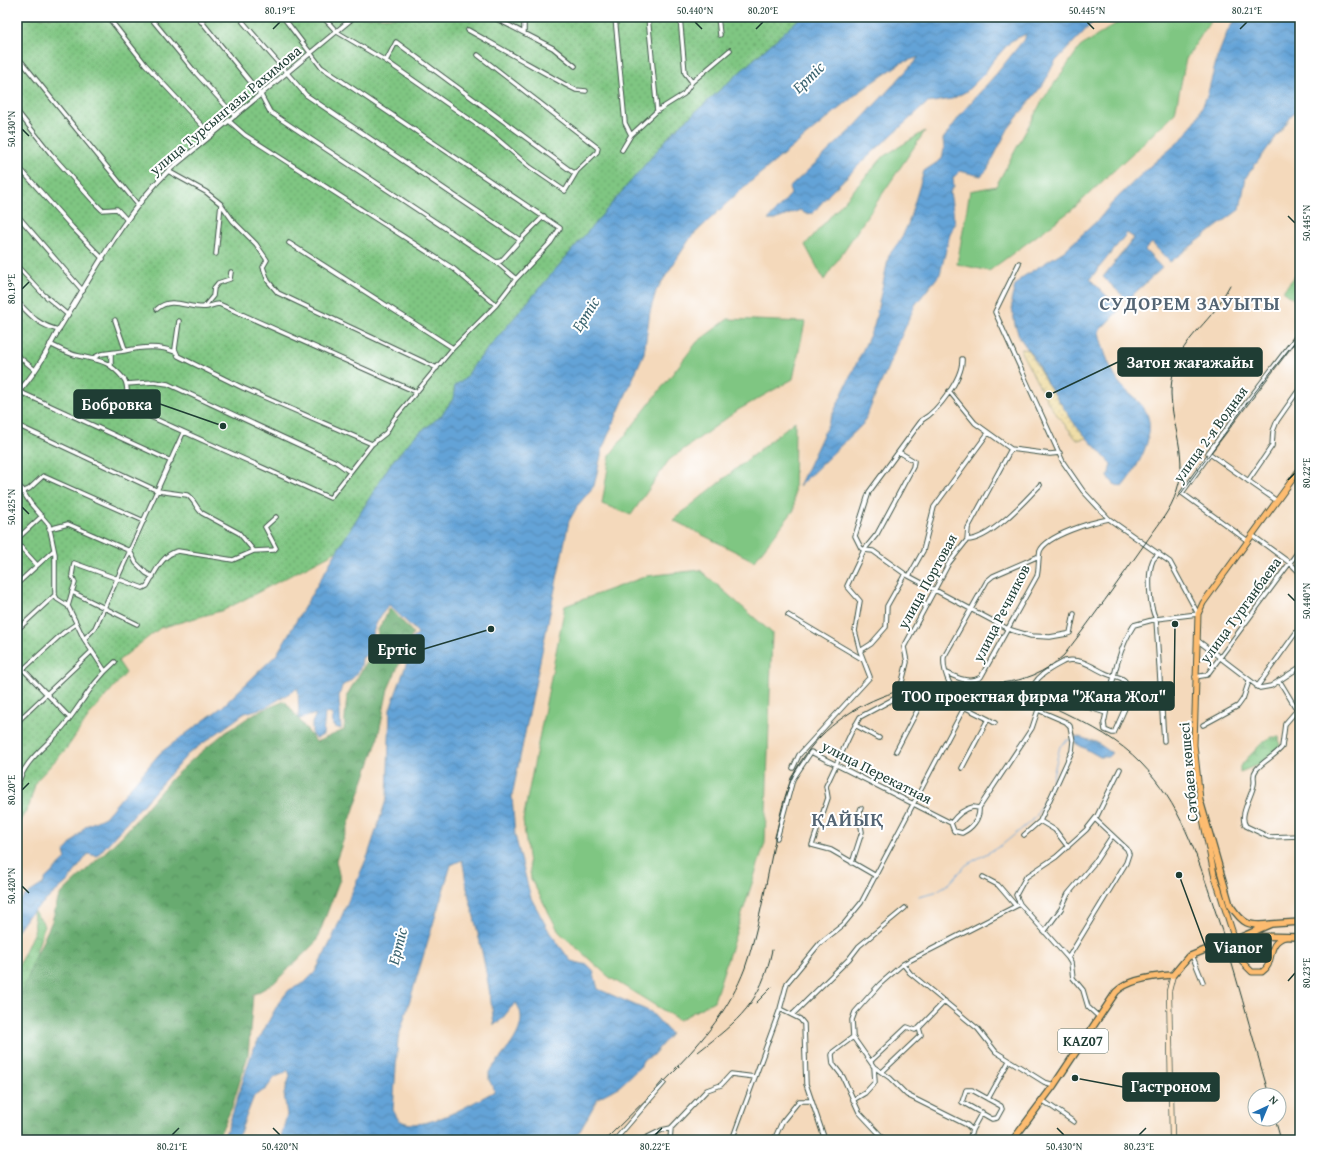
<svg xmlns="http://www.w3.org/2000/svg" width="1317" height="1157" font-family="'Gentium Book Plus',serif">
<defs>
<pattern id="forest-crowns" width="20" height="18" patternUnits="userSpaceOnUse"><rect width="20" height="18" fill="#67ab70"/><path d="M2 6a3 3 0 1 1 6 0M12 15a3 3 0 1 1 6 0" fill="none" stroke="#548c5d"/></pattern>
<pattern id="wetland-marsh" width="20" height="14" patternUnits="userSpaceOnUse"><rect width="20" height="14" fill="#7fc682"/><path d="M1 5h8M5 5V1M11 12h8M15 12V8" fill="none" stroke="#67a26b"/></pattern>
<pattern id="sand-dots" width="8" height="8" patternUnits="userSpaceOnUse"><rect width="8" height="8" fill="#eeda9e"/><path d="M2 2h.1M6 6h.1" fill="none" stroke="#ccbc89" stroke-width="1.8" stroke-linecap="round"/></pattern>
<pattern id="garden-dots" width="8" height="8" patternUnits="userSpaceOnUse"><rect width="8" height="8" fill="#7fc682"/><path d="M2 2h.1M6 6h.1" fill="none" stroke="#67a26b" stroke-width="1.8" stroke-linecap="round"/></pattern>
<pattern id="water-waves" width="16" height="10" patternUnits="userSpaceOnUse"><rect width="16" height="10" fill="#64a3d7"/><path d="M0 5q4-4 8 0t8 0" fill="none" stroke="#5286af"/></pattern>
</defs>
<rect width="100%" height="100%" fill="#fff"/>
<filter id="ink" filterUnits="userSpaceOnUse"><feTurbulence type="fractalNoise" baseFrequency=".025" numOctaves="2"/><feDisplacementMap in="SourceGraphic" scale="8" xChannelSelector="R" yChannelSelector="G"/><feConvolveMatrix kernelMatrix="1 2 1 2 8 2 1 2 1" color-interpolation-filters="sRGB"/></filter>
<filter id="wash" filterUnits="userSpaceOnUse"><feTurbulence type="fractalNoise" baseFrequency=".012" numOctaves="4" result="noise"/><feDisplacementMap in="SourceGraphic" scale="16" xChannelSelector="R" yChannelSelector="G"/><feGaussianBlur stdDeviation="0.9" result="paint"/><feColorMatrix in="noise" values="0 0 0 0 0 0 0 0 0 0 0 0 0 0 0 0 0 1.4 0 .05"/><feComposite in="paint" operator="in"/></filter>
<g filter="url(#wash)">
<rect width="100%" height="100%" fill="#f4d9bb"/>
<path fill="#7fc682" stroke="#4f825b" d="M 1126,17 L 1213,17 L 1186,59 L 1175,113 L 1073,209 L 989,271 L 957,264 L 970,191 L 996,186 L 1042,101 L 1080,47 Z
M 925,131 L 824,280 L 805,245 L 884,156 Z
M 1300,270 L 1300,304 L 1283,291 Z
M 728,319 L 805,322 L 793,379 L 738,410 L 669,460 L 631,515 L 602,504 L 610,455 L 697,342 Z
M 795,421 L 794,510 L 754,561 L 673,520 Z
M 700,570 L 772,633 L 765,843 L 714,1001 L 679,1020 L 609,977 L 559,932 L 531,879 L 523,820 L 565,606 L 647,576 Z"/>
<path fill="url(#forest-crowns)" stroke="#437452" d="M 390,608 L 413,633 L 388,689 L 377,742 L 336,861 L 340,879 L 316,942 L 274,983 L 253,995 L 248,1055 L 232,1107 L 217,1140 L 17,1140 L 17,997 L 52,921 L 59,896 L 123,835 L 171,779 L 194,758 L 222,735 L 255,713 L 285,701 L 316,742 L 344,730 L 347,695 L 364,666 L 377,651 L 378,630 Z"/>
<path fill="url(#wetland-marsh)" stroke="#4f825b" d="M 1271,737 L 1279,737 L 1280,748 L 1260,764 L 1240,772 L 1240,766 L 1261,744 Z
M 33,911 L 42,921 L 44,927 L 27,981 L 17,1000 L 17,969 L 35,929 Z"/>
<path fill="url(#sand-dots)" stroke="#868c69" d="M 1022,349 L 1028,350 L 1047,383 L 1076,426 L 1088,438 L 1077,440 L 1050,406 L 1021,352 Z"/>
<path fill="url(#garden-dots)" stroke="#4f825b" d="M 17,17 L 801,17 L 672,133 L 473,366 L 466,378 L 455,385 L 453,399 L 441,416 L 415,436 L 391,463 L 337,551 L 224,610 L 160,628 L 118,661 L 126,673 L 91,713 L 67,748 L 36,781 L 29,806 L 17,825 Z"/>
<path fill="url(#water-waves)" stroke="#427086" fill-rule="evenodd" d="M 801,17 L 1100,17 L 1093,22 L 1054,63 L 1044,83 L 1008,129 L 987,170 L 981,176 L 960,171 L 953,178 L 954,186 L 950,192 L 955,223 L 950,234 L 940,274 L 915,305 L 863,424 L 799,486 L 874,326 L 889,255 L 901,239 L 908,224 L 924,171 L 942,159 L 944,149 L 943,139 L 965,109 L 997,73 L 1025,38 L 1026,34 L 1011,41 L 992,62 L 985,73 L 967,91 L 952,99 L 927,103 L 862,162 L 829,194 L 813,213 L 806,214 L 800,210 L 775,220 L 768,220 L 791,194 L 789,188 L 856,125 L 919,57 L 901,63 L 859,92 L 743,188 L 691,237 L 656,291 L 650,312 L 644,353 L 603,447 L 594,486 L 578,505 L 569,521 L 512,796 L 515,835 L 531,898 L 550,933 L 571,961 L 588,965 L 593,970 L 598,989 L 651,1012 L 671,1034 L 652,1056 L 643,1060 L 641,1066 L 620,1086 L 598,1098 L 580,1131 L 568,1140 L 280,1140 L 287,1115 L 284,1094 L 290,1076 L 288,1070 L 283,1074 L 275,1077 L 266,1089 L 254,1096 L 237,1140 L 221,1140 L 228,1128 L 252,1052 L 279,1002 L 289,990 L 304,983 L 315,972 L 331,941 L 368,855 L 387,797 L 390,709 L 406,665 L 411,640 L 418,633 L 389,605 C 378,619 368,632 375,650 L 362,658 C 362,672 353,679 342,686 L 339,697 L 341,729 L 333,726 L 332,714 L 325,713 L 323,735 L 316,739 L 312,735 L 312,723 L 316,714 L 299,719 L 298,688 L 266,707 L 245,713 L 188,754 L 97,856 L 88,854 L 68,881 L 27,917 L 17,931 C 17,898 15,902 43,884 L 45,879 L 66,859 L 64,852 L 86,826 L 105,817 L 160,753 L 222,707 L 277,654 L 337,551 L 391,463 L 415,436 L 441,416 L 453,399 L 455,385 L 466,378 L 473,366 L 672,133 ZM 462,860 C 465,870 465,882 468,893 C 479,936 489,979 494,1025 C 504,1020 507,1010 516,1003 C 533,1027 503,1053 489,1072 L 489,1080 L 495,1091 C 474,1102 422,1135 399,1120 C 397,1118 395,1113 393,1110 L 398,1039 L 451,865 Z
M 1237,17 L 1300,17 L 1300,105 L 1246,177 L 1240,209 L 1170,262 L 1152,243 L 1145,250 L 1162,268 L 1127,300 L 1103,277 L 1134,238 L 1127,233 L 1090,279 L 1120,309 L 1099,331 C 1101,345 1112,375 1121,385 C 1127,393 1137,398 1143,407 C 1161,430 1137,469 1122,487 L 1114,484 L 1108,477 L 1111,464 L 1076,426 L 1047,383 L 1036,361 L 1020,338 L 1015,325 L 1011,301 L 1015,286 L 1021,278 L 1064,251 L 1098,220 L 1112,203 L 1150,166 L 1181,140 L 1196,120 L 1207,96 L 1217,58 L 1228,30 Z
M 1075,736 L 1096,742 L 1112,753 L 1108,757 L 1100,757 L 1075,743 Z"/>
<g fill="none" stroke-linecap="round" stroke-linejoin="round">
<path stroke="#64a3d7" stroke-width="1" d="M 919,896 L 935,892 L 950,883 L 966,865 L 1002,845 L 1036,817 L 1051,785 L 1060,746 L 1067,740 L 1076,740"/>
</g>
</g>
<g filter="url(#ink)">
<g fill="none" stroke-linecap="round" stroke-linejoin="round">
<defs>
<path id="minor" d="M 108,17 L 145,64 L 211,135
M 150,17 L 195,72 L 235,116
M 198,17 L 261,95 L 270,112 L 496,262 L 516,279
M 283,17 L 321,67 L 560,228 L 551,242 L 516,279 L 496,305 L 453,348 L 289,243
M 323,17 L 337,32 L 386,61 L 495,137 L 530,167 L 565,191 L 577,171 L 597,152 L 598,148 L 478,55
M 493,17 L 553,48 L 575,66
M 524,17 L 524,33
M 615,17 L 625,123 L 631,135 L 657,111 L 684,94 L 692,82 L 685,73 L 680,17
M 648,17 L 657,111
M 718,17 L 720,35
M 201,22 L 205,17
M 243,22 L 306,95 L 520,240
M 468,30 L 566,85 L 576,90 L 586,91
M 17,56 L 138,205
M 386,61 L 396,42 L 567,168 L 574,173 L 577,171
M 692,82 L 730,50
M 17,111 L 51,154 L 95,203 L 102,210 L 117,209 L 127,220
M 229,121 L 245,135 L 454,269 L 496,305
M 622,150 L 631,135
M 17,165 L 72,227 L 103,259
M 168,171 L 206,192 L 221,204 L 233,221 L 256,244 L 267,260 L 263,267 L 268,281 L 278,293 L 437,368
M 17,215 L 83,291
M 216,254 L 221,204
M 496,262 L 501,261 L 520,240 L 544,216
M 1019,263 L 995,312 L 1063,462 L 1083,491 L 1109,519 L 1170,562 L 1198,614 L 1156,619 L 1134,625 C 1116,652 1111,691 1104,723 L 1105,730 L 1112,733 L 1114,733 L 1126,706 L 1125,681 C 1121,676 1113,677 1107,674 C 1093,668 1081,657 1065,661 C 1054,667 1032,677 1033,691 C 1042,701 1056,698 1066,700 C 1080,704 1093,709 1106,713
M 17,266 L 43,294 L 68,315
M 17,301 C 31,316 38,325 59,330
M 204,307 L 213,296 L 214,288 L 218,283 L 230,279 L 231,272
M 157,309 C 172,295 190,310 207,307 C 211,306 215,304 219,304 L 416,392
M 179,321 L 175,349 L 178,356 L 243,388 L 372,444
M 50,344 C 60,349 68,354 79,356 C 101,361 108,360 124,379 C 130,387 124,398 131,408 L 330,498 L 372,444 L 386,433 L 394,419 L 453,348
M 124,351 C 141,347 159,345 175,352
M 17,355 L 35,370
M 93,358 L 101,354 L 124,351 L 125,349 L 115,320
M 111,366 L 111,354
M 126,384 L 154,382 L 168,384 L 336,462 L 350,472
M 18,391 L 171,461
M 949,391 L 975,423 L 1011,449 L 1050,454 L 1060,453
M 91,395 L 106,397 L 130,408
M 17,425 L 158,491 L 187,495 C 194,499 196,508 202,513 L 239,533 L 254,551
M 1210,454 L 1277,501
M 1248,481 L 1272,446 L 1273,431 L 1277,421 L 1300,388
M 17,483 L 31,504 L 49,525 L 55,554 L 55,595 L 57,599 L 68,606 L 84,639 L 105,671
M 24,491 L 29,489 L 43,476 L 144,521
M 17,494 L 22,489
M 49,529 L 68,524 L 130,551 L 136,563 L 146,573 L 153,577
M 1252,535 L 1290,563 L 1300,573
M 17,539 L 42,516
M 967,540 C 990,540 1025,501 1040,485
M 1248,541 L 1182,493 L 1210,454 L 1208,453 L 1300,332
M 17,543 L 37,565
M 864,550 L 873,551 L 905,574 L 1008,629 L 1031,636 L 1050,637 L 1067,634 L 1070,633 L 1074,614
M 864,550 L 877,534 L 913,467 L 914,461 L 899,452
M 1159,553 C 1158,555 1154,558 1153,560 C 1147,573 1149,606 1156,619 L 1164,741
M 909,576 L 923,551 L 934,507 L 988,433
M 17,584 L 54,550
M 72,592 L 75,583 L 72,575 L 74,563 L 143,588 L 147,586 C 155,573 162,554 178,551 L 233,560 L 254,551 L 274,550 L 276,548 L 265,527 L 276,517
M 68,606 L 72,592 L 137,624
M 788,615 L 862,659
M 17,630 L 55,595
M 84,639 L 95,628 L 183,433
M 1197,640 L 1260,688 L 1271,686 L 1300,667
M 860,651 L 871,644 L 886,627 L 887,606 L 905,574
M 17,663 L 70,718
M 947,673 C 957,678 970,684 981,677 L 1037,576 C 1039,568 1038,559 1040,551 C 1047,535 1092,522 1109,519
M 17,675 L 63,633 L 76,624
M 1195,677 L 1207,675 L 1300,549
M 1279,680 L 1297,710 L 1285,724 L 1282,747 C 1275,756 1263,761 1256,770 C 1252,775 1255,779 1254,784 C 1252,796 1238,816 1246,826 L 1269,837 L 1300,836
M 901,686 L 907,662 L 904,647 L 949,563 L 967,540 L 968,528 L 1011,449
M 1257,687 L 1300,627
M 988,719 L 995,723
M 17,722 L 91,652
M 855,725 L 879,738
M 1203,725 L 1238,706 L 1243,699 L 1249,681
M 896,751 L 927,692
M 793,768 L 799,755 L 870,677 L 860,651 L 855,631 L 860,601 L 847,586 L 864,550 L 861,548 L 855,536 L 869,492 L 922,420 C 938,411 963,378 962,359
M 962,768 L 988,719 L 966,708 L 964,708 L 975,692
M 17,788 C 23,760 46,747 63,727 C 82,704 91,683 115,662
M 973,807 L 979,808 C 980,819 972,828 962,833 L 954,831 L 951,823 C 957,815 963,809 973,807 Z
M 979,808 L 1032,728 L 1038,710 L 1066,722 L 1070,726 L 1073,741 L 1072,751 L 1040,821 L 1024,835
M 1040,821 L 1055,830 L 1068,847
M 777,838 L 793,779 L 811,752 L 951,823
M 852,863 L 862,832 L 859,814 L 861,808
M 876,876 L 831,850 L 812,845 L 828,798 L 826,786 L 851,733 L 860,717 L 901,695 L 927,692 L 944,695 L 953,691
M 983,877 L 998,885 L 1016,906
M 1020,904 L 1068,958 L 1071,963 L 1073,978 L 1083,990 L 1088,1007 L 1099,1017
M 1044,932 L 1061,909 L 1068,894 L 1095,862 L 1112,836
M 1192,955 L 1203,982
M 1068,958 L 1126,863 L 1129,854 L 1127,849 L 1095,819
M 903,964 L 910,973 L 978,1029 L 996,1052 L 1044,1082 L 1054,1085
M 780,1009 L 800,1019 L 804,1024 L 806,1084 L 825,1140
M 792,1015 L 849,959 L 859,946 L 905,908
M 853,1037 L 874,1067 L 890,1078 L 907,1095 L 967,1125 L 972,1130 L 969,1140
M 871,1061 L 907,1027 L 915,1030 L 919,1028 L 945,1001
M 882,1072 L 921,1035 L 919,1028
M 966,1090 L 972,1090 L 1001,1106 L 1002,1109 L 997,1118 L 992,1119 L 962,1102 Z
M 988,1099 L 1009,1061
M 853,1100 L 865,1093 L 875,1082 L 874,1067
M 1042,1100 L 1074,1122
M 972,1130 L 982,1112
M 615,1140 L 664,1083
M 642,1140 L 662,1130 L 671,1128 L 707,1090 L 721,1085 L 731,1074 L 755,1077
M 670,1140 L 671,1128
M 732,1140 L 780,1009 L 787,983 L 820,943 L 843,925 L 861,903 L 964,708 C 955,694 942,675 944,657 L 987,581 L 993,576 L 1039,556
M 774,1140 L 782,1122 L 799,1101 L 811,1101
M 885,1140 L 859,1112 L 843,1077 L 833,1064 L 832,1055 L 833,1052 L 853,1037 L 852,1020 L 855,1012 L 880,984 L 903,964 L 1020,904 L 1016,895 L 1026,877 L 1056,857 L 1086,830 L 1097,816 L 1120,769"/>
<path id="tertiary" d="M 17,393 C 35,375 47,351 59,329 C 92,276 123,215 168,171 L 354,17"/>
<path id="secondary" d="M 1172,1140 L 1169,991 L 1173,975"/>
<path id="primary" d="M 1201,808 L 1194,745 L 1198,614 L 1203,603 L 1300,469
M 1203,819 L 1214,874 L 1242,962 L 1252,972 L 1262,972 C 1276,963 1265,944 1285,937
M 1254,936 L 1261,941 L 1270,957"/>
<path id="trunk" d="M 1201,804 L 1230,905 C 1243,924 1248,927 1271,924
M 1247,936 L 1300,937
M 1239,938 L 1271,924 L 1300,922
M 1013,1140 L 1054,1085 L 1116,992 C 1129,979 1155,976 1173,975 L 1188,957 L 1222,943"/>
</defs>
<use href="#minor" stroke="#3f5448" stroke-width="5.5"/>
<use href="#tertiary" stroke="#3f5448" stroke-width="6"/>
<use href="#secondary" stroke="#3f5448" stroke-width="6"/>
<use href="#primary" stroke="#3f5448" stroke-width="7"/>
<use href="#trunk" stroke="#3f5448" stroke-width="8"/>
<use href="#minor" stroke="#fff" stroke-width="3.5"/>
<use href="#tertiary" stroke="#fff" stroke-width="4"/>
<use href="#secondary" stroke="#fee4c6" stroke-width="4.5"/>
<use href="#primary" stroke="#fdbc70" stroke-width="5"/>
<use href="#trunk" stroke="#fdbc70" stroke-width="5.5"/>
<path stroke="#1f3d34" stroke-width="1" d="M 1177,499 L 1252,396 L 1300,335
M 992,687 C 1018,691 1040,701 1063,712 C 1091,726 1119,740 1141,763 C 1180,803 1197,855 1214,907 C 1235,969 1251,1032 1269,1095
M 756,1003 L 772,987
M 698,1052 C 739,1020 761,1003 772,950
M 675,1069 C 704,1039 730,1008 745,968 C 759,928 766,882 775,840 C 783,799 790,768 820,737 C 849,707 893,687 934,685 C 982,682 1025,692 1064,655 C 1092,619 1118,582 1144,545 C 1156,527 1171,511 1177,490 C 1190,452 1166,417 1172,379 C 1177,345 1200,331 1218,306 C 1222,299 1226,292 1230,285
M 1275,1119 L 1281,1140
M 605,1140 L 679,1067"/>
<defs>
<path id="trunk-bridge" d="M 1222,943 L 1239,938"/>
</defs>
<use href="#trunk-bridge" stroke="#3f5448" stroke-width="8" stroke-linecap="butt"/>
<use href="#trunk-bridge" stroke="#fdbc70" stroke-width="5.5"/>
</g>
</g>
<path fill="none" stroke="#1f3d34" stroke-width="1.5" d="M 695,22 L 702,29M 1087,22 L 1094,29M 273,29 L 280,22M 756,29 L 763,22M 1240,29 L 1247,22M 22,129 L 29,136M 1288,216 L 1295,223M 22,289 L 29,282M 1288,480 L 1295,473M 22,507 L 29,514M 1288,594 L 1295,601M 22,790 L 29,783M 22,886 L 29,893M 1288,981 L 1295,973M 273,1128 L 280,1135M 1057,1128 L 1064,1135M 172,1135 L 179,1128M 655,1135 L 662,1128M 1139,1135 L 1146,1128"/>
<g text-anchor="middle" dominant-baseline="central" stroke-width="4" stroke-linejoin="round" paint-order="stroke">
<rect fill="#fff" stroke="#627771" stroke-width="1" x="1058" y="1029" width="50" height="24" rx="3"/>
<g font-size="14" font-weight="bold" fill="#1f3d34">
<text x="1083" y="1041">KAZ07</text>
</g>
<g font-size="15" fill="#1f3d34" stroke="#fff">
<text transform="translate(225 110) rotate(-40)">улица Турсынгазы Рахимова</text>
<text transform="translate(1210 434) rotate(-54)">улица 2-я Водная</text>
<text transform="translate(927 581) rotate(-61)">улица Портовая</text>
<text transform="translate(1240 610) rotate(-54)">улица Турганбаева</text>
<text transform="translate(1001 613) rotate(-63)">улица Речников</text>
<text transform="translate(877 772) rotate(27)">улица Перекатная</text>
<text transform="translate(1188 772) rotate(-95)">Сәтбаев көшесі</text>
</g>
<g font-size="16" font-style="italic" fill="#37616d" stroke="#fff">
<text transform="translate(808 77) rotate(-44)">Ертіс</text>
<text transform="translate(585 314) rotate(-58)">Ертіс</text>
<text transform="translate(397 946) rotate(-76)">Ертіс</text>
</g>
<g font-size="19" font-weight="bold" letter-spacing="1" fill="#546574" stroke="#fff">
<text x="1190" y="303">СУДОРЕМ ЗАУЫТЫ</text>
<text x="848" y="819">ҚАЙЫҚ</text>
</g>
</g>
<path fill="none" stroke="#1f3d34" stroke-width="1.5" d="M1049 395L1118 362M223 426L160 404M491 629L424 649M1175 624L1174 696M1179 875L1206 948M1075 1078L1123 1087"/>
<g fill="#1f3d34" stroke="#fff" stroke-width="1.5">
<circle cx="1049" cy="395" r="4"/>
<circle cx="223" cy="426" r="4"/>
<circle cx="491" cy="629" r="4"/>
<circle cx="1175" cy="624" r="4"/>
<circle cx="1179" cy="875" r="4"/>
<circle cx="1075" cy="1078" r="4"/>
</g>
<g fill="#1f3d34" stroke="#1f3d34" stroke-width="1.5">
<rect x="1118" y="348" width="144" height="28" rx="4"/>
<rect x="74" y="390" width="86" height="28" rx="4"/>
<rect x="369" y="635" width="55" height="28" rx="4"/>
<rect x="893" y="682" width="281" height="28" rx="4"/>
<rect x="1206" y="934" width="65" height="28" rx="4"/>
<rect x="1123" y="1073" width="96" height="28" rx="4"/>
</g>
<g font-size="16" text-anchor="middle" font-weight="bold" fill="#fff">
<text x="1190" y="368">Затон жағажайы</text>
<text x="117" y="410">Бобровка</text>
<text x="397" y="655">Ертіс</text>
<text x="1034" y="702">ТОО проектная фирма "Жана Жол"</text>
<text x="1238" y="953">Vianor</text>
<text x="1171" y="1092">Гастроном</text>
</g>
<rect width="1317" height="1157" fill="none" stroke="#fff" stroke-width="44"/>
<g transform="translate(1267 1107) rotate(44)"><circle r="19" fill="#ffffff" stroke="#a5b1ae"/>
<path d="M0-3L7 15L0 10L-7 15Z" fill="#1f6fb2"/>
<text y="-6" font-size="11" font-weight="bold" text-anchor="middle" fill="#1f3d34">N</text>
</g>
<rect x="22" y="22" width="1273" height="1113" fill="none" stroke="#1f3d34" stroke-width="1.5"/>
<g font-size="10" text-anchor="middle" fill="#1f3d34">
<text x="280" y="14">80.19°E</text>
<text x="695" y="14">50.440°N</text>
<text x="763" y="14">80.20°E</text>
<text x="1087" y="14">50.445°N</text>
<text x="1247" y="14">80.21°E</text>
<text transform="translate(11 129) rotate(-90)" y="4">50.430°N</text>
<text transform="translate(1306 223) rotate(-90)" y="4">50.445°N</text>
<text transform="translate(11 289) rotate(-90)" y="4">80.19°E</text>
<text transform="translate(1306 473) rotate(-90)" y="4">80.22°E</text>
<text transform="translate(11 507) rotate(-90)" y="4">50.425°N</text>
<text transform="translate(1306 601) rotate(-90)" y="4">50.440°N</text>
<text transform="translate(11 790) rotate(-90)" y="4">80.20°E</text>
<text transform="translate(11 886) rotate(-90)" y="4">50.420°N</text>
<text transform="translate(1306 973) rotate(-90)" y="4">80.23°E</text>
<text x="172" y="1150">80.21°E</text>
<text x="280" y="1150">50.420°N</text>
<text x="655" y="1150">80.22°E</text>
<text x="1064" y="1150">50.430°N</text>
<text x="1139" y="1150">80.23°E</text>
</g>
</svg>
